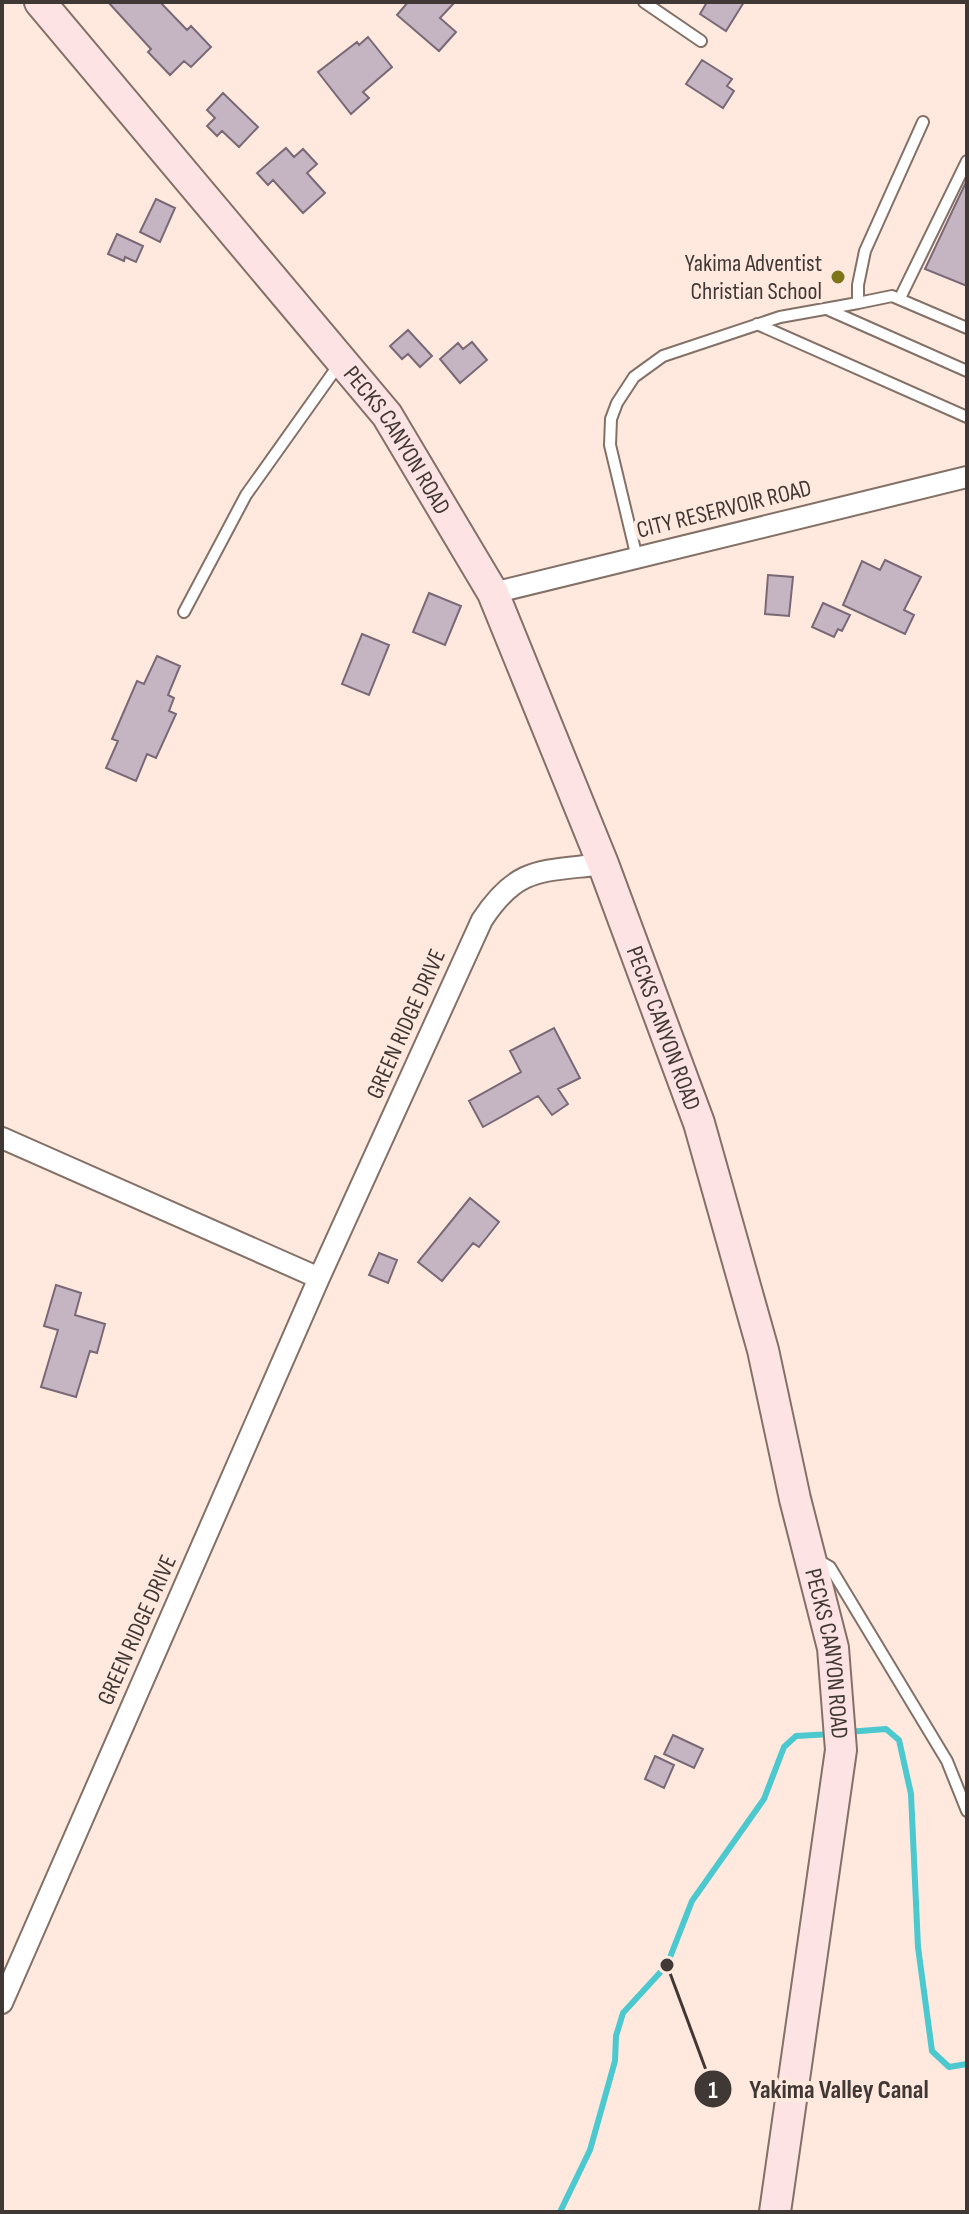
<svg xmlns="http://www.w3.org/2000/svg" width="969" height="2214" font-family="'Sofia Sans Condensed',sans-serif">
<rect width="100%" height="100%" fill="#ffe9df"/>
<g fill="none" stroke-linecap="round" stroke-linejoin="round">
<path stroke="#4cc8cf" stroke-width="6" d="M 847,1732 L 886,1729 L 899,1740 L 911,1794 L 918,1947 L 932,2051 L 949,2067 L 967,2064
M 560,2212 L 590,2150 L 615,2061 L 616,2036 L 623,2013 L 667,1965 L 692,1901 L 764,1799 L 784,1747 L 796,1736 L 832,1734"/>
</g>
<path fill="#c5b4c2" stroke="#796976" stroke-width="2" d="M 108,2 L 160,2 L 187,30 L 191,26 L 211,47 L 191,67 L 184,61 L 170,75 L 148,52 L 151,49 Z
M 408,2 L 455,2 L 440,18 L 456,32 L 439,51 L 397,15 Z
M 707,2 L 744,2 L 726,31 L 700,14 Z
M 368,37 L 392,67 L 363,92 L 369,98 L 351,114 L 318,72 L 357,42 L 359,45 Z
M 702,60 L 732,79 L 727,86 L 734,91 L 723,108 L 686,84 Z
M 223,93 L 258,127 L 239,147 L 222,131 L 217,136 L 207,126 L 215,118 L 207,110 Z
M 286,148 L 294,157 L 303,149 L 317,164 L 307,173 L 325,193 L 303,213 L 273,180 L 268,185 L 257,173 Z
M 967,180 L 967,286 L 925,269 Z
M 156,199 L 175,208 L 160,242 L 140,232 Z
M 117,234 L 143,246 L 136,262 L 125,257 L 124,261 L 108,254 Z
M 408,330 L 432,356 L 420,367 L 408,354 L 402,359 L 390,346 Z
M 472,342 L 487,360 L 460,383 L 440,359 L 458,343 L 463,349 Z
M 885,560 L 921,577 L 904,610 L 914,615 L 905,634 L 843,605 L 862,561 L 880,570 Z
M 768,575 L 793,577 L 789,616 L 765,614 Z
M 429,593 L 461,606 L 445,645 L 413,632 Z
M 823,603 L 850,615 L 842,631 L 838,629 L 834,637 L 812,627 Z
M 362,634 L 389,645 L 369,695 L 342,684 Z
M 157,656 L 180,666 L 168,695 L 174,698 L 169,711 L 176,714 L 156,758 L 147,754 L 136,781 L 106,768 L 118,741 L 112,739 L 137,681 L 144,684 Z
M 554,1028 L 580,1078 L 558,1089 L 568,1104 L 552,1115 L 538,1096 L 483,1127 L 469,1101 L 521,1072 L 510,1051 Z
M 470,1198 L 499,1222 L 479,1247 L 473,1243 L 442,1281 L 418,1262 Z
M 379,1253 L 397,1260 L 388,1283 L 369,1275 Z
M 56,1285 L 81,1293 L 75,1315 L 105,1324 L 97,1353 L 90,1351 L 76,1397 L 41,1387 L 58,1330 L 44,1326 Z
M 673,1735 L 703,1749 L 694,1768 L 664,1754 Z
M 655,1756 L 674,1765 L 664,1788 L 645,1779 Z"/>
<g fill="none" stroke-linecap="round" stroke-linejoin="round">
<defs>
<path id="lane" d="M 644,2 L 701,41
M 900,298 L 967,161
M 858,303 L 892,296 L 967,328
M 829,310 L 967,371
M 757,324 L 967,417
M 637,558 L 610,445 L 611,419 L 617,403 L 634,377 L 663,356 L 780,317 L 858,303 L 858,285 L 865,251 L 923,122
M 184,612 L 246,495 L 340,363
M 818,1560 L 830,1567 L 947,1761 L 967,1811"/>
<path id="street" d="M 493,593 L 967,477
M 2,1138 L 319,1278
M 2,2003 L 319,1278 L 482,920 C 518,865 542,872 603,864"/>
<g id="secondary">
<path id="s1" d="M 40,2 L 387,415 L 493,593 L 603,864 L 699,1123 L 763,1350 L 795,1499 L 833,1648 L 841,1750 L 775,2212"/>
</g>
</defs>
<use href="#lane" stroke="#837067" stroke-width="14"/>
<use href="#street" stroke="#837067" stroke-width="24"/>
<use href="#secondary" stroke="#837067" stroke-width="34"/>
<use href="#lane" stroke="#fff" stroke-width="10"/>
<use href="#street" stroke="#fff" stroke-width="20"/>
<use href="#secondary" stroke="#fee3e5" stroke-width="30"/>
</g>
<circle fill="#7c7519" stroke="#ffe9df" stroke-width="3" cx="838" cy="277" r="8"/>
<g text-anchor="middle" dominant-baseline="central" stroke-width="8" stroke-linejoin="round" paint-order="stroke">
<g font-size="24" fill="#403834" stroke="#ffe9df" text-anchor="end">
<text x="822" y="263">Yakima Adventist<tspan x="822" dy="28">Christian School</tspan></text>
</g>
<g font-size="24" fill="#403834" stroke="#ffe9df">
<text stroke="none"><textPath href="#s1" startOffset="566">PECKS CANYON ROAD</textPath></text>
<text transform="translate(724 509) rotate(-14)">CITY RESERVOIR ROAD</text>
<text transform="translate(406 1024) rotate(-66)">GREEN RIDGE DRIVE</text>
<text stroke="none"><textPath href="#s1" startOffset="1214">PECKS CANYON ROAD</textPath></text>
<text transform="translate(137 1630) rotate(-66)">GREEN RIDGE DRIVE</text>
<text stroke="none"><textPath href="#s1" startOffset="1862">PECKS CANYON ROAD</textPath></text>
</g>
</g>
<path fill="none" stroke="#403834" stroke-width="3" d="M667 1965L713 2089"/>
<g fill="#403834" stroke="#ffe9df" stroke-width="3">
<circle cx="667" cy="1965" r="8"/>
<circle cx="713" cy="2089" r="20"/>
</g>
<g font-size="24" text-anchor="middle" font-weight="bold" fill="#fff">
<text x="713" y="2098">1</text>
</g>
<g font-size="26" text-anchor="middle" font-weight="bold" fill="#403834" stroke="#ffe9df" stroke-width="8" stroke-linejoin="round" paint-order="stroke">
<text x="839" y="2098">Yakima Valley Canal</text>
</g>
<rect width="969" height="2214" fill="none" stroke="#403834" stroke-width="8"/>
</svg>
